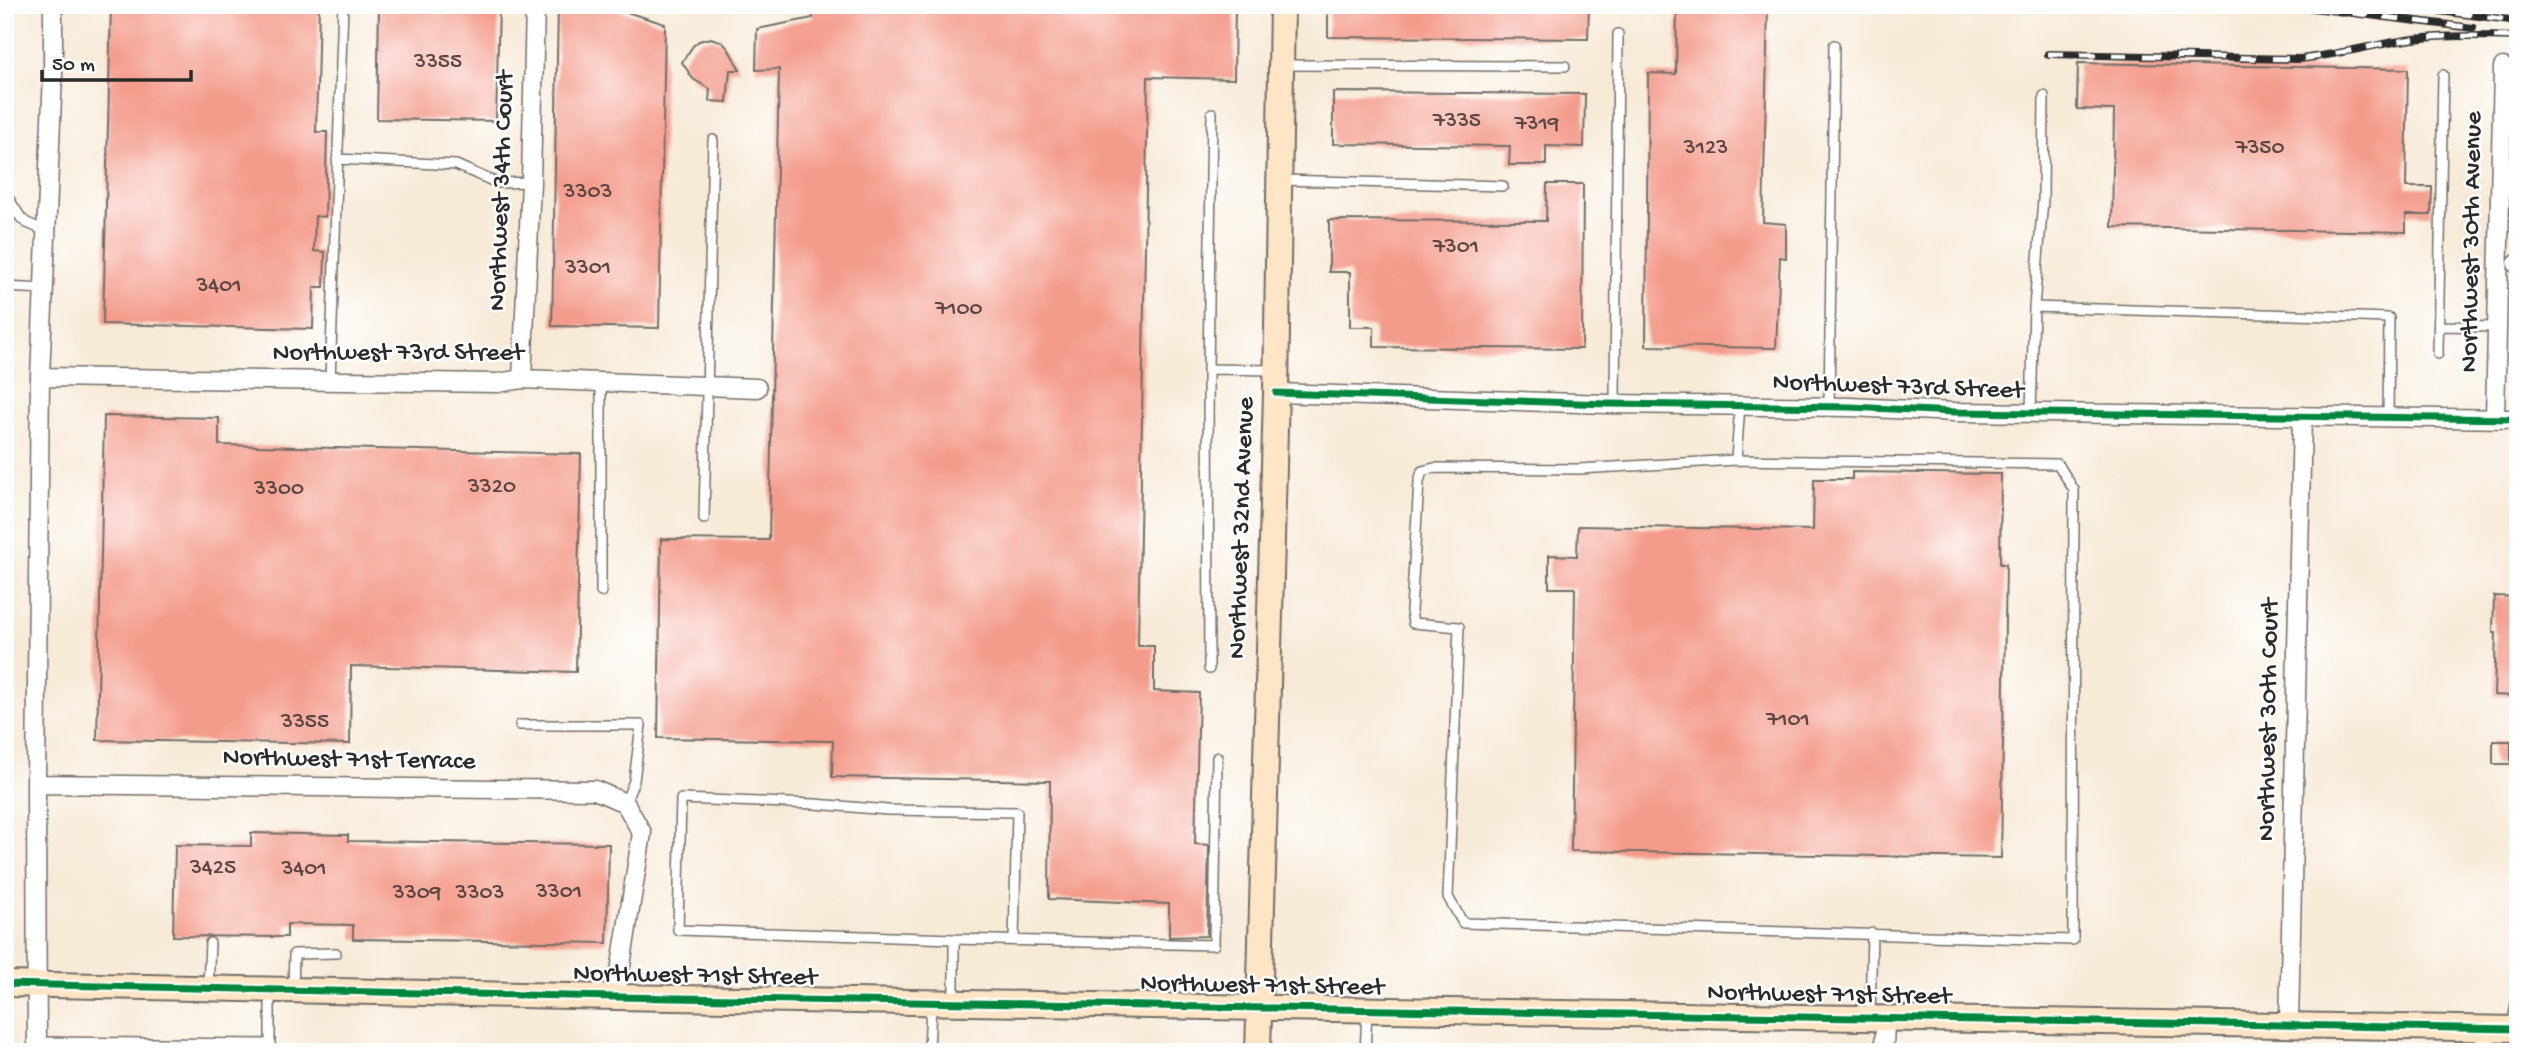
<svg xmlns="http://www.w3.org/2000/svg" width="2523" height="1057" font-family="'Gochi Hand',sans-serif">
<rect width="100%" height="100%" fill="#fff"/>
<filter id="ink" filterUnits="userSpaceOnUse"><feTurbulence type="fractalNoise" baseFrequency=".0143" numOctaves="2"/><feDisplacementMap in="SourceGraphic" scale="14" xChannelSelector="R" yChannelSelector="G"/><feConvolveMatrix kernelMatrix="1 2 1 2 8 2 1 2 1" color-interpolation-filters="sRGB"/></filter>
<filter id="wash" filterUnits="userSpaceOnUse"><feTurbulence type="fractalNoise" baseFrequency=".00686" numOctaves="4" result="noise"/><feDisplacementMap in="SourceGraphic" scale="28" xChannelSelector="R" yChannelSelector="G"/><feGaussianBlur stdDeviation="1.57" result="paint"/><feColorMatrix in="noise" values="0 0 0 0 0 0 0 0 0 0 0 0 0 0 0 0 0 1.4 0 .05"/><feComposite in="paint" operator="in"/></filter>
<g filter="url(#wash)">
<rect width="100%" height="100%" fill="#f7ebd8"/>
<g id="blocks">
<path fill="#f49c8c" d="M 111,5 L 319,5 L 316,132 L 327,132 L 325,217 L 315,216 L 314,251 L 325,252 L 324,287 L 314,287 L 313,329 L 103,324 Z
M 379,5 L 499,5 L 496,121 L 377,119 Z
M 558,5 L 604,5 L 665,24 L 659,328 L 552,326 Z
M 811,5 L 1235,5 L 1234,79 L 1148,77 L 1138,646 L 1154,646 L 1154,691 L 1199,693 L 1195,844 L 1209,845 L 1207,936 L 1169,937 L 1169,904 L 1049,899 L 1050,781 L 832,777 L 833,741 L 658,738 L 661,539 L 769,540 L 779,69 L 756,70 L 757,29 L 813,18 Z
M 1328,5 L 1589,5 L 1588,39 L 1328,37 Z
M 1677,5 L 1768,5 L 1763,222 L 1786,224 L 1786,258 L 1780,257 L 1776,348 L 1646,346 L 1648,73 L 1676,74 Z
M 711,38 L 722,42 L 728,48 L 740,70 L 730,70 L 727,102 L 709,101 L 710,89 L 693,79 L 682,62 L 693,46 L 699,41 Z
M 2078,63 L 2408,69 L 2406,187 L 2432,187 L 2431,215 L 2406,215 L 2406,232 L 2112,227 L 2114,110 L 2077,109 Z
M 1333,92 L 1585,94 L 1584,147 L 1546,146 L 1546,165 L 1509,165 L 1510,146 L 1333,144 Z
M 1547,184 L 1583,184 L 1582,349 L 1374,347 L 1374,327 L 1350,327 L 1350,272 L 1329,272 L 1329,220 L 1546,221 Z
M 104,416 L 219,418 L 219,445 L 581,454 L 576,672 L 351,666 L 350,744 L 97,740 Z
M 1852,472 L 2001,474 L 2000,564 L 2006,564 L 2001,858 L 1571,851 L 1575,588 L 1549,588 L 1549,555 L 1577,556 L 1578,526 L 1813,530 L 1814,479 L 1852,479 Z
M 2494,596 L 2518,597 L 2518,677 L 2516,677 L 2515,696 L 2494,695 L 2496,633 L 2493,633 Z
M 2493,741 L 2511,741 L 2511,764 L 2493,764 Z
M 251,833 L 348,835 L 348,841 L 609,844 L 607,943 L 353,939 L 353,925 L 287,924 L 287,937 L 173,936 L 175,845 L 251,846 Z"/>
</g>
</g>
<g filter="url(#ink)">
<use href="#blocks" fill-opacity="0" stroke="#726e68" stroke-width="2"/>
<g fill="none" stroke-linecap="round" stroke-linejoin="round">
<defs>
<path id="lane" d="M 1283,65 L 1565,66
M 1212,113 L 1208,369 L 1275,370
M 337,159 L 456,165 L 497,183 L 531,182
M 1281,180 L 1503,186
M 5,193 L 21,218 L 27,223 L 46,231
M 5,287 L 44,289
M 2034,307 L 2043,200 L 2044,96
M 2439,326 L 2497,327
M 2438,354 L 2443,75
M 1208,369 L 1209,669
M 330,381 L 343,5
M 601,383 L 601,592
M 1615,404 L 1618,34
M 1829,407 L 1834,45
M 2031,413 L 2034,307 L 2389,318 L 2388,417
M 1736,460 L 2058,464 L 2074,490 L 2073,940 L 1463,923 L 1448,897 L 1459,627 L 1413,623 L 1411,611 L 1419,482 L 1422,471 L 1434,468 L 1579,469 L 1736,460 L 1740,405
M 704,519 L 713,140
M 520,725 L 641,725 L 634,781 L 625,803
M 954,939 L 678,930 L 681,799 L 815,804 L 888,810 L 1017,812 L 1014,940
M 208,987 L 210,943
M 293,989 L 294,954 L 336,953
M 954,1001 L 954,939 L 1214,945 L 1217,757
M 1870,1016 L 1872,933
M 2512,1027 L 2518,991
M 37,1042 L 270,1044 L 270,992
M 929,1052 L 931,1004
M 1365,1052 L 1367,1012"/>
<path id="street" d="M 2517,264 L 2518,264
M 40,377 L 498,383 L 522,379 L 757,388
M 522,379 L 531,182 L 535,5
M 1276,393 L 1608,404 L 1850,407 L 1955,412 L 2518,419
M 2495,418 L 2503,67
M 36,784 L 595,790 L 625,803 L 642,833 L 616,997
M 2289,1025 L 2302,416
M 37,1052 L 36,784 L 40,377 L 53,74 L 53,5
M 1884,1052 L 1885,1018
M 2485,1052 L 2486,1028"/>
<path id="secondary" d="M 5,984 L 616,997 L 2518,1029
M 1258,1052 L 1276,393 L 1282,5"/>
</defs>
<use href="#lane" stroke="#726e68" stroke-width="12"/>
<use href="#street" stroke="#726e68" stroke-width="21"/>
<use href="#secondary" stroke="#726e68" stroke-width="28"/>
<use href="#lane" stroke="#fff" stroke-width="9"/>
<use href="#street" stroke="#fff" stroke-width="18"/>
<use href="#secondary" stroke="#fde5c5" stroke-width="24"/>
<defs>
<path id="rail" d="M 2289,5 L 2473,28
M 2392,5 L 2518,21
M 2048,54 L 2299,59 C 2338,55 2375,44 2413,39 C 2448,35 2483,36 2518,37"/>
</defs>
<use href="#rail" stroke="#2b2b2b" stroke-width="8"/>
<use href="#rail" stroke="#fff" stroke-width="5" stroke-dasharray="16" stroke-linecap="butt"/>
<defs>
<path id="cycleway" d="M 1276,393 L 1608,404 L 1850,407 L 1955,412 L 2518,419
M 5,984 L 616,997 L 2518,1029"/>
</defs>
<use href="#cycleway" stroke="#fff" stroke-width="11"/>
<use href="#cycleway" stroke="#00873e" stroke-width="7"/>
</g>
</g>
<g text-anchor="middle" dominant-baseline="central" stroke-width="5" stroke-linejoin="round" paint-order="stroke">
<g font-size="23" fill="#5d4743">
<text x="438" y="62">3355</text>
<text x="1457" y="121">7335</text>
<text x="1537" y="124">7319</text>
<text x="1706" y="148">3123</text>
<text x="2260" y="148">7350</text>
<text x="588" y="192">3303</text>
<text x="1456" y="247">7301</text>
<text x="588" y="268">3301</text>
<text x="219" y="286">3401</text>
<text x="959" y="309">7100</text>
<text x="492" y="487">3320</text>
<text x="279" y="489">3300</text>
<text x="1788" y="720">7101</text>
<text x="305" y="722">3355</text>
<text x="213" y="868">3425</text>
<text x="304" y="869">3401</text>
<text x="559" y="892">3301</text>
<text x="417" y="893">3309</text>
<text x="480" y="893">3303</text>
</g>
<g font-size="26" fill="#2b2b2b" stroke="#fff">
<text transform="translate(503 191) rotate(-88)">Northwest 34th Court</text>
<text transform="translate(2473 242) rotate(-89)">Northwest 30th Avenue</text>
<text x="398" y="354">Northwest 73rd Street</text>
<text transform="translate(1898 388) rotate(2)">Northwest 73rd Street</text>
<text transform="translate(1243 528) rotate(-88)">Northwest 32nd Avenue</text>
<text transform="translate(2270 720) rotate(-89)">Northwest 30th Court</text>
<text transform="translate(349 761) rotate(1)">Northwest 71st Terrace</text>
<text transform="translate(695 977) rotate(1)">Northwest 71st Street</text>
<text transform="translate(1262 987) rotate(1)">Northwest 71st Street</text>
<text transform="translate(1829 996) rotate(1)">Northwest 71st Street</text>
</g>
</g>
<rect width="2523" height="1057" fill="none" stroke="#fff" stroke-width="28"/>
<path d="M42 70v10h149v-10" fill="none" stroke="#2b2b2b" stroke-width="3.5"/>
<text x="52" y="70" font-size="21" fill="#2b2b2b" stroke="#ffffff" stroke-width="5" paint-order="stroke">50 m</text>
</svg>
